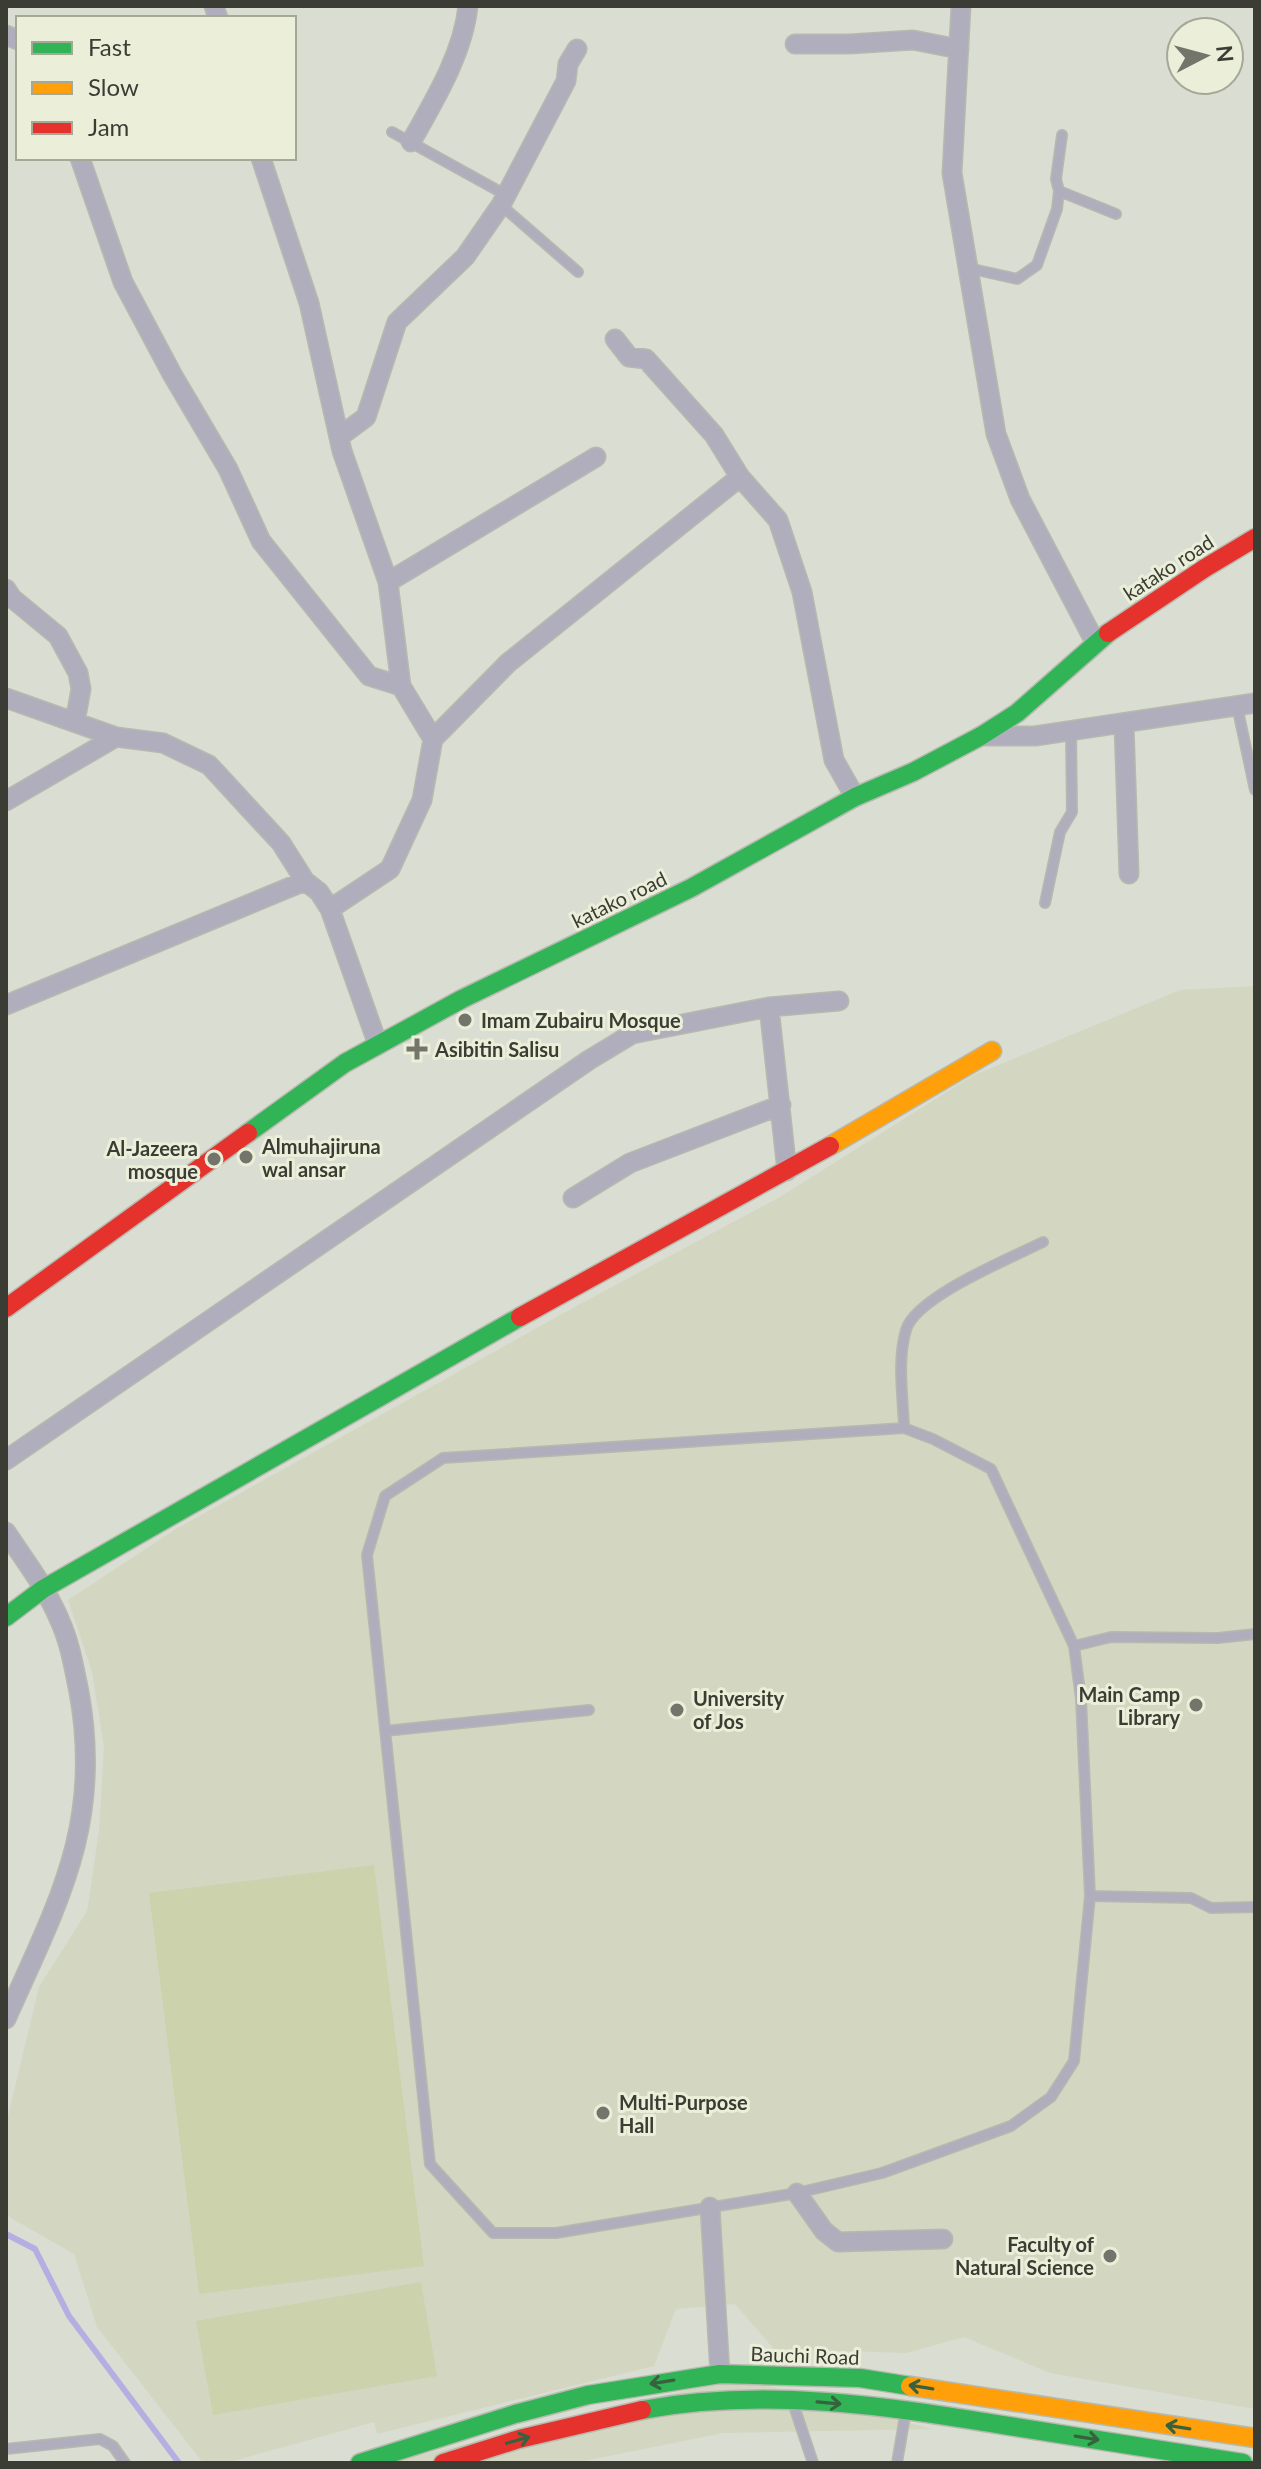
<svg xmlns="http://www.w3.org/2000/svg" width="1261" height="2469" font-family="Lato,sans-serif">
<rect width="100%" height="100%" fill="#daddd1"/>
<path fill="#d3d7c2" d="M 1255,986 L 1255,2409 L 1050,2373 L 964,2337 L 907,2353 L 774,2349 L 735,2304 L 676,2309 L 654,2366 L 377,2434 L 374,2422 L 226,2463 L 203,2463 L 97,2327 L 74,2254 L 6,2215 L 6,2124 L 39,1987 L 87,1911 L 99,1831 L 104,1747 L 92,1672 L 68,1600 L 176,1529 L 580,1304 L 780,1197 L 972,1076 L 1180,990 Z
M 738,2378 L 932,2429 L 723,2433 L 574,2463 L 388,2463 Z"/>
<path fill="#ccd2ac" d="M 374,1865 L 424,2266 L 199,2294 L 149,1893 Z
M 421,2282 L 437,2376 L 213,2415 L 196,2321 Z"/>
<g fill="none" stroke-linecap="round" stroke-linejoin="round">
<path stroke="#b6aee2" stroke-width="6" d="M 6,2234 L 35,2249 L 69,2316 L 179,2463"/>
<defs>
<path id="lane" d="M 392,132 L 506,195
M 1059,191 L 1116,214
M 501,205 L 578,272
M 968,268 L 1017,279 L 1037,265 L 1057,209 L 1059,191 L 1056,179 L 1062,135
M 1237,706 L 1255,790
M 1045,903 L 1060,832 L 1072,812 L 1071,731
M 904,1428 L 933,1439 L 991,1469 L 1074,1646 L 1081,1699 L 1090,1896 L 1074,2061 L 1051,2097 L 1011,2126 L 882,2173 L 797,2193 L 556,2233 L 493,2233 L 430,2164 L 367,1555 L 385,1496 L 443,1458 Z
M 904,1428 C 903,1396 897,1361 906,1330 C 915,1297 1011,1258 1043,1242
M 1074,1646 L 1111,1637 L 1218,1638 L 1255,1634
M 385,1731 L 589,1710
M 1090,1896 L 1191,1898 L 1211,1908 L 1255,1907
M 795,2409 L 813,2463
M 6,2449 L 100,2439 L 113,2446 L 125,2463
M 897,2463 L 905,2416"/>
<path id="street" d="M 214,6 L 218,18
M 961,6 L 952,173 L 996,434 L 1020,499 L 1095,642
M 6,35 L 18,40
M 795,44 L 849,44 L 913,40 L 959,49
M 411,142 C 434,101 463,54 468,6
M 80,158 L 123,282 L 172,374 L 228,469 L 261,541 L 369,676 L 401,686
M 261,158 L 309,303 L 342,451 L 388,582 L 401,686 L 433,739 L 422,800 L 390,869 L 330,909
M 615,339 L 629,357 L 646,359 L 714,435 L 740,477 L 778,520 L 802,592 L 834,760 L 855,797
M 339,437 L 366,417 L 397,322 L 465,257 L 501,205 L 566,81 L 568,64 L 577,49
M 388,582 L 596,457
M 6,589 L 12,598 L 58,636 L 78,673 L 81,689 L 75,722
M 6,698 L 116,737 L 163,743 L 209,765 L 281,843 L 305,881 L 319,892 L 330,909 L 378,1045
M 1124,724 L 1129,874
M 981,736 L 1035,736 L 1255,703
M 433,739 L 508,663 L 740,477
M 6,801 L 116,737
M 6,1005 L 305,881
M 769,1007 L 787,1171
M 573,1198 L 630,1163 L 781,1105
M 6,1460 L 589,1060 L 632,1034 L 769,1007 L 839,1001
M 6,1532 C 25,1561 47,1589 60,1621 C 70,1643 74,1668 79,1692 C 103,1824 58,1902 6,2019
M 797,2193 L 824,2231 L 838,2242 L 943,2239
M 710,2207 L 720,2374"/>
<path id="fast" d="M 248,1133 L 345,1063 L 462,999 L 691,888 L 855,797 L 913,772 L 981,736 L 1017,713 L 1108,633
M 6,1617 L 43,1589 L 520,1317
M 642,2410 C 764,2387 888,2406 1009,2426 C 1087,2438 1165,2451 1243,2463
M 360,2463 L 515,2414 L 588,2395 L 720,2374 L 860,2378 L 910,2386"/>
<path id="slow" d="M 830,1146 L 992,1051
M 910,2386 L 1255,2438"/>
<path id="jam" d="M 1108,633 L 1205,568 L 1255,538
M 6,1308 L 248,1133
M 520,1317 L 830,1146
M 443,2463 L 519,2439 L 642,2410"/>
</defs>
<use href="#lane" stroke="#b6b9af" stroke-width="12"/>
<use href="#street" stroke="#b6b9af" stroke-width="21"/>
<use href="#fast" stroke="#b6b9af" stroke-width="21"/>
<use href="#slow" stroke="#b6b9af" stroke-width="21"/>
<use href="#jam" stroke="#b6b9af" stroke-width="21"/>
<use href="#lane" stroke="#b0aebc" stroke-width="9"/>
<use href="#street" stroke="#b0aebc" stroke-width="18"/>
<use href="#fast" stroke="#30b455" stroke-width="18"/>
<use href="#slow" stroke="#ff9f0a" stroke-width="18"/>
<use href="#jam" stroke="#e5322d" stroke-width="18"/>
</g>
<defs><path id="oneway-shaft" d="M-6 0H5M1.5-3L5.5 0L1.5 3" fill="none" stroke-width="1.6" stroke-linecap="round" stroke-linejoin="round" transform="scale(2)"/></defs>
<g stroke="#38613e">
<use href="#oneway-shaft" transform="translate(662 2382) rotate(171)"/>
<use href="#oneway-shaft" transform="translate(921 2387) rotate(-171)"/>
<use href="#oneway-shaft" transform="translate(829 2403) rotate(5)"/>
<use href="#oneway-shaft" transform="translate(1178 2427) rotate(-171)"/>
<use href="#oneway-shaft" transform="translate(1087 2438) rotate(9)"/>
<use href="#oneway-shaft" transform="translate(518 2440) rotate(-16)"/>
</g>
<g fill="#73756b" stroke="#ebefd9" stroke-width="3">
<circle cx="465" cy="1020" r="8"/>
<path d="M413 1037h8v8h8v8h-8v8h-8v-8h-8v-8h8z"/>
<circle cx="246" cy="1157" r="8"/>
<circle cx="214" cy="1159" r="8"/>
<circle cx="1196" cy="1705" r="8"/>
<circle cx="677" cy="1710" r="8"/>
<circle cx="603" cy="2113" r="8"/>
<circle cx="1110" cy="2256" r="8"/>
</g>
<g text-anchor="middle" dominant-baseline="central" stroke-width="6" stroke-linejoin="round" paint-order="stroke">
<g font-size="20" fill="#3b3d34" stroke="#ebefd9">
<text transform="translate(1168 567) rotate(-33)">katako road</text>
<text transform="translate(619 899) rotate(-26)">katako road</text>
<text transform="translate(805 2355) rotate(2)">Bauchi Road</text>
</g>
<g font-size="20" font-weight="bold" fill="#3b3d34" stroke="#ebefd9" text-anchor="start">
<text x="481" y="1020">Imam Zubairu Mosque</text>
<text x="435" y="1049">Asibitin Salisu</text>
<text x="262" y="1146">Almuhajiruna<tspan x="262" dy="23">wal ansar</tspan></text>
<text x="198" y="1148" text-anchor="end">Al-Jazeera<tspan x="198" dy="23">mosque</tspan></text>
<text x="1180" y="1694" text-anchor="end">Main Camp<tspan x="1180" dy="23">Library</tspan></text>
<text x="693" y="1698">University<tspan x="693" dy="23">of Jos</tspan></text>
<text x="619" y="2102">Multi-Purpose<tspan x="619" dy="23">Hall</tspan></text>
<text x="1094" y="2244" text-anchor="end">Faculty of<tspan x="1094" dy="23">Natural Science</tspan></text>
</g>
</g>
<rect width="1261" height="2469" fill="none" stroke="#3b3d34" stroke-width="16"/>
<rect x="16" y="16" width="280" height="144" fill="#ebefd9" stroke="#a5a897" stroke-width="2"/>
<rect x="32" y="42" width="40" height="12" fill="#30b455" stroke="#a5a897" stroke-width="2"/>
<text x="88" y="56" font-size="24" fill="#3b3d34">Fast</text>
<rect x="32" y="82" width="40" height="12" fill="#ff9f0a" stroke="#a5a897" stroke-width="2"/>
<text x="88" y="96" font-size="24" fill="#3b3d34">Slow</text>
<rect x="32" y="122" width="40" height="12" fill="#e5322d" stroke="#a5a897" stroke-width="2"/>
<text x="88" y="136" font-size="24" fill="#3b3d34">Jam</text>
<g transform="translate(1205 56) rotate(84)"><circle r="38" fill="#ebefd9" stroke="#a5a897" stroke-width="2"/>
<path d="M0-6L14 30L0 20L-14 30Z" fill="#73756b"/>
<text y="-12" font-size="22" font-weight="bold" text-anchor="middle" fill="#3b3d34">N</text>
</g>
</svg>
